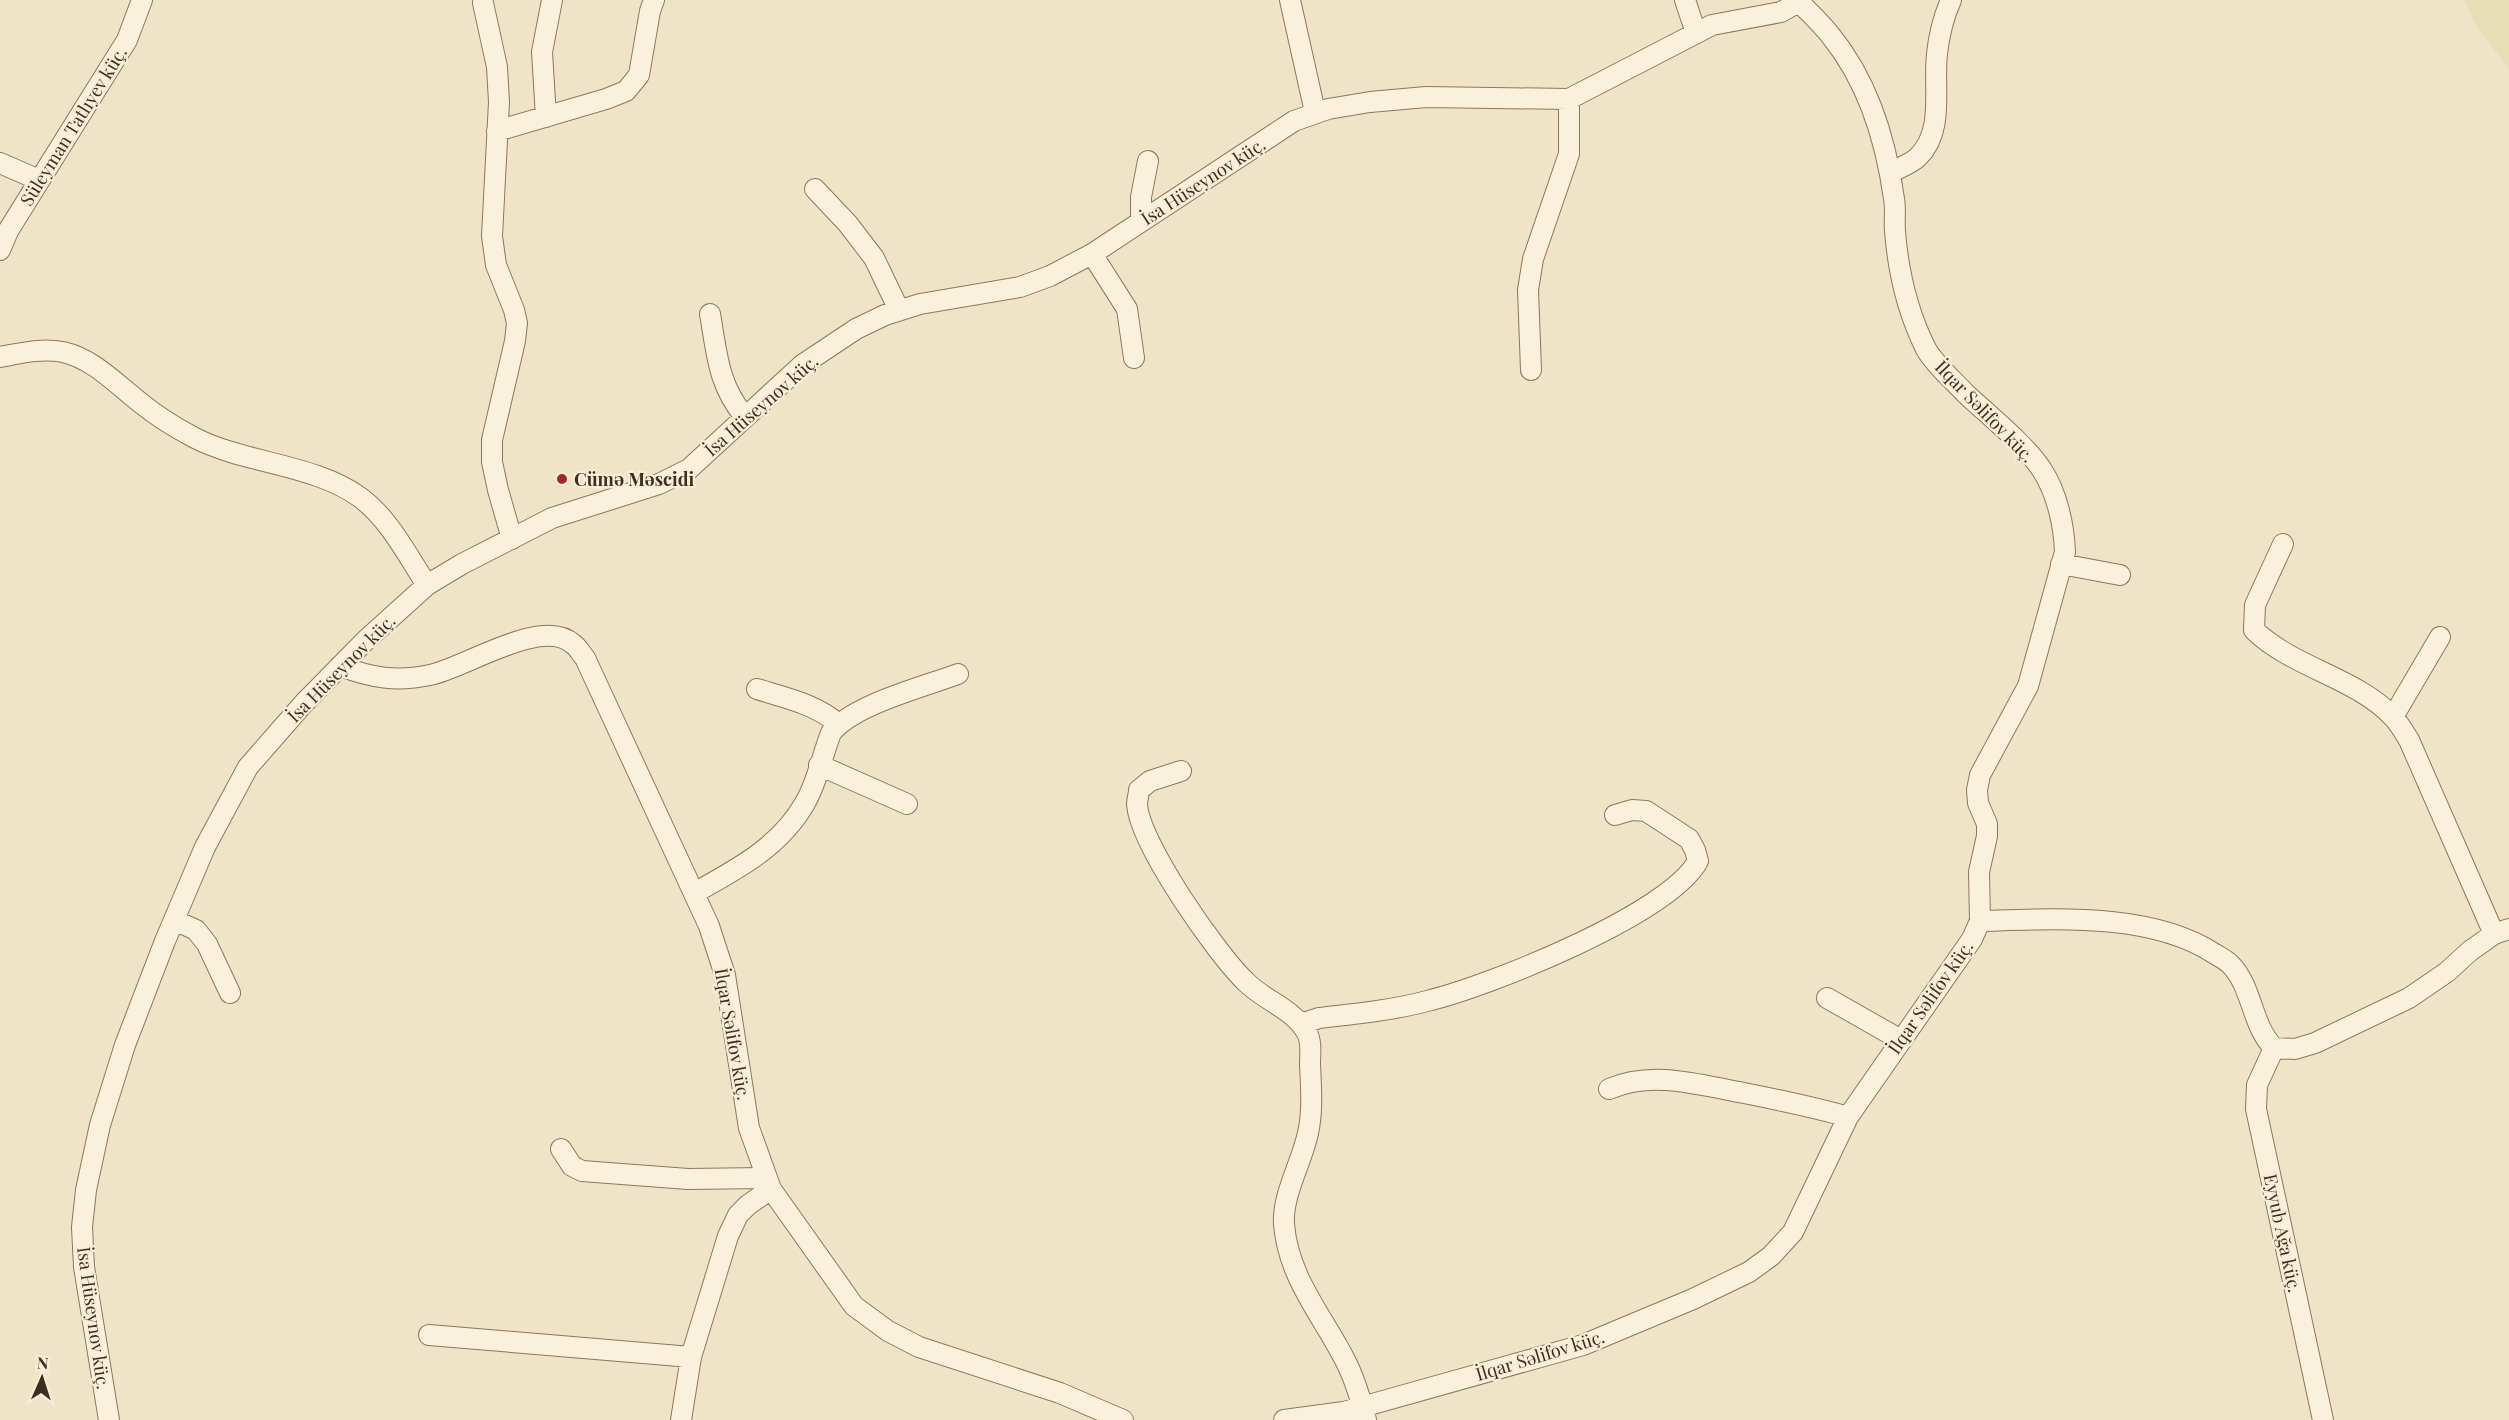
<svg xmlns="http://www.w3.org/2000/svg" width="2509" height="1420" font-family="'Playfair Display',serif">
<rect width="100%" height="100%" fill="#f0e4c8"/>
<path fill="#e6deb5" d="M 2464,0 L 2509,0 L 2509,69 L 2475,24 Z"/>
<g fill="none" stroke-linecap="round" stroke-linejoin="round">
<defs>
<path id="minor" d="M 1290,0 L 1315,112
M 1685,0 L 1696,33
M 483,3 L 497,67 L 499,102 L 492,236 L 496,265 L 514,310 L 517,323 L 515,341 L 492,440 L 492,462 L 498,490 L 512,539
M 546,117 L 542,52 L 552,0
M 497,131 L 606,99 L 626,91 L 639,75 L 650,11 L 654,0
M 0,163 L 39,180
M 1890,173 C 1898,168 1911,164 1918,157 C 1945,131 1933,87 1937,54 C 1939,35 1943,18 1951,0
M 815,189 L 848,224 L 874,258 L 899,310
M 1141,221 L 1141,197 L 1148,161
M 0,250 L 8,231 L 127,40 L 142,0
M 1092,254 L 1127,309 L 1134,358
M 710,314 C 717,354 718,385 745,417
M 0,357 C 21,353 41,348 63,352 C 94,359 117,385 142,404 C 158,417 176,428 195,438 C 246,464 315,464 361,498 C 390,520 407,555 427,585
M 1531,370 L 1528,290 L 1533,259 L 1569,154 L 1569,99
M 2283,544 L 2255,605 L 2254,630 C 2293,668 2357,678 2393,717 C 2399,723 2404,732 2409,740 L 2494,934
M 2061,564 L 2120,575
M 340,666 C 372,678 396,682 430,675 C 465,668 542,616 573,644 C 578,647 581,654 585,658 L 709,926 L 725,975 L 749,1128 L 771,1189 L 854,1306 L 888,1331 L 919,1347 L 1060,1393 L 1123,1420
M 757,689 C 785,698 816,704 838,724
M 2393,717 L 2440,637
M 819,765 L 907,804
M 1181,771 L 1150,781 L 1139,790 C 1139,794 1137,800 1137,804 C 1139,843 1216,953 1245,981 C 1264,1001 1293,1008 1307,1033 C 1312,1042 1310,1055 1310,1064 C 1311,1087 1313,1111 1308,1133 C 1302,1162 1282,1195 1284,1224 C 1288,1277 1322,1315 1345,1360 C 1355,1379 1361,1400 1366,1420
M 694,893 C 736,870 780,847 805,803 C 817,783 822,756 831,733 C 852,705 923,687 958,674
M 174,920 L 196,930 L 207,944 L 230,993
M 1980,921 C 2054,919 2151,912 2215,954 C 2220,957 2226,960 2230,964 C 2253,987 2251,1025 2274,1048 L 2295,1049 L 2315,1043 L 2409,998 L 2447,972 L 2470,951 L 2494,934 L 2509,929
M 1827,998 L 1901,1040
M 1301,1024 L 1319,1018 C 1356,1014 1395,1010 1431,1000 C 1491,985 1669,914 1698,861 L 1695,850 L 1689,839 L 1646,811 L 1632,810 L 1615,815
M 2274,1048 L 2257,1085 L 2256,1109 L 2323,1420
M 1609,1089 C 1653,1070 1699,1085 1744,1093 C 1779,1100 1814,1107 1848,1117
M 561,1149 L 572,1166 L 582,1171 L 688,1179 L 766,1178
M 429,1335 L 691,1357
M 109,1420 L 84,1267 L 82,1227 L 86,1190 L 100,1125 L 125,1045 L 165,941 L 205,847 L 248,767 L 304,703 L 366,640 L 427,585 L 462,564 L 552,518 L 659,484 L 689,469 L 802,365 L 856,329 L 885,315 L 920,304 L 1020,287 L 1050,276 L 1092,254 L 1294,121 L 1328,109 L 1370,102 L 1426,97 L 1569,99 L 1712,25 L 1781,12 L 1802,0
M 681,1420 L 691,1357 L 728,1236 L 738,1215 L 748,1205 L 771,1189
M 1284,1420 L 1344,1412 L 1583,1345 L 1693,1299 L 1749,1272 L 1771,1256 L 1793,1232 L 1848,1117 L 1972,939 L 1980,921 L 1979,872 L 1987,836 L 1987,824 L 1978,803 L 1977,790 L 1980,775 L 2028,686 L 2065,552 C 2064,525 2057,493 2042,470 C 2026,445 1987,414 1965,393 C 1952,379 1935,365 1926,349 C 1908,313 1898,270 1895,231 C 1894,220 1896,209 1894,199 C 1886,140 1869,83 1831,36 C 1822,24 1811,14 1800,3"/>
</defs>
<use href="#minor" stroke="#8d765c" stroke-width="22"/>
<use href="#minor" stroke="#faf1dc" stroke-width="20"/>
</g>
<circle fill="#9e2a2b" stroke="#f7eed8" stroke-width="2" cx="562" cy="479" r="6"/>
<g text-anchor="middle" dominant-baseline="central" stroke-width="4.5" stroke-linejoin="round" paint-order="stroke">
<g font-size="18" fill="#3d2e20" stroke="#f7eed8">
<text transform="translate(73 126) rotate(-58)">Süleyman Tatlıyev küç.</text>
<text transform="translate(1203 181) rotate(-33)">İsa Hüseynov küç.</text>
<text transform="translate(761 405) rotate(-41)">İsa Hüseynov küç.</text>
<text transform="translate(1985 411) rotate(46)">İlqar Səlifov küç.</text>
<text transform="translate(341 668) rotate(-45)">İsa Hüseynov küç.</text>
<text transform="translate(1930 997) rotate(-55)">İlqar Səlifov küç.</text>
<text transform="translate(733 1034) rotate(80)">İlqar Səlifov küç.</text>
<text transform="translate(2283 1233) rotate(78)">Eyyub Ağa küç.</text>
<text transform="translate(94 1318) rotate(82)">İsa Hüseynov küç.</text>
<text transform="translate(1540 1355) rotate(-17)">İlqar Səlifov küç.</text>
</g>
<g font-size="18" font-weight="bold" fill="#3d2e20" stroke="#f7eed8" text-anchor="start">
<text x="574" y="479">Cümə Məscidi</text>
</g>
</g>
<g transform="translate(42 1378) rotate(3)" stroke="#f7eed8" stroke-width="4.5" paint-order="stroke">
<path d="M0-4.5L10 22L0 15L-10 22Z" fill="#3d2e20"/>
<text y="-9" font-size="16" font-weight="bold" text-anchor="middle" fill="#3d2e20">N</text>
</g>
</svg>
